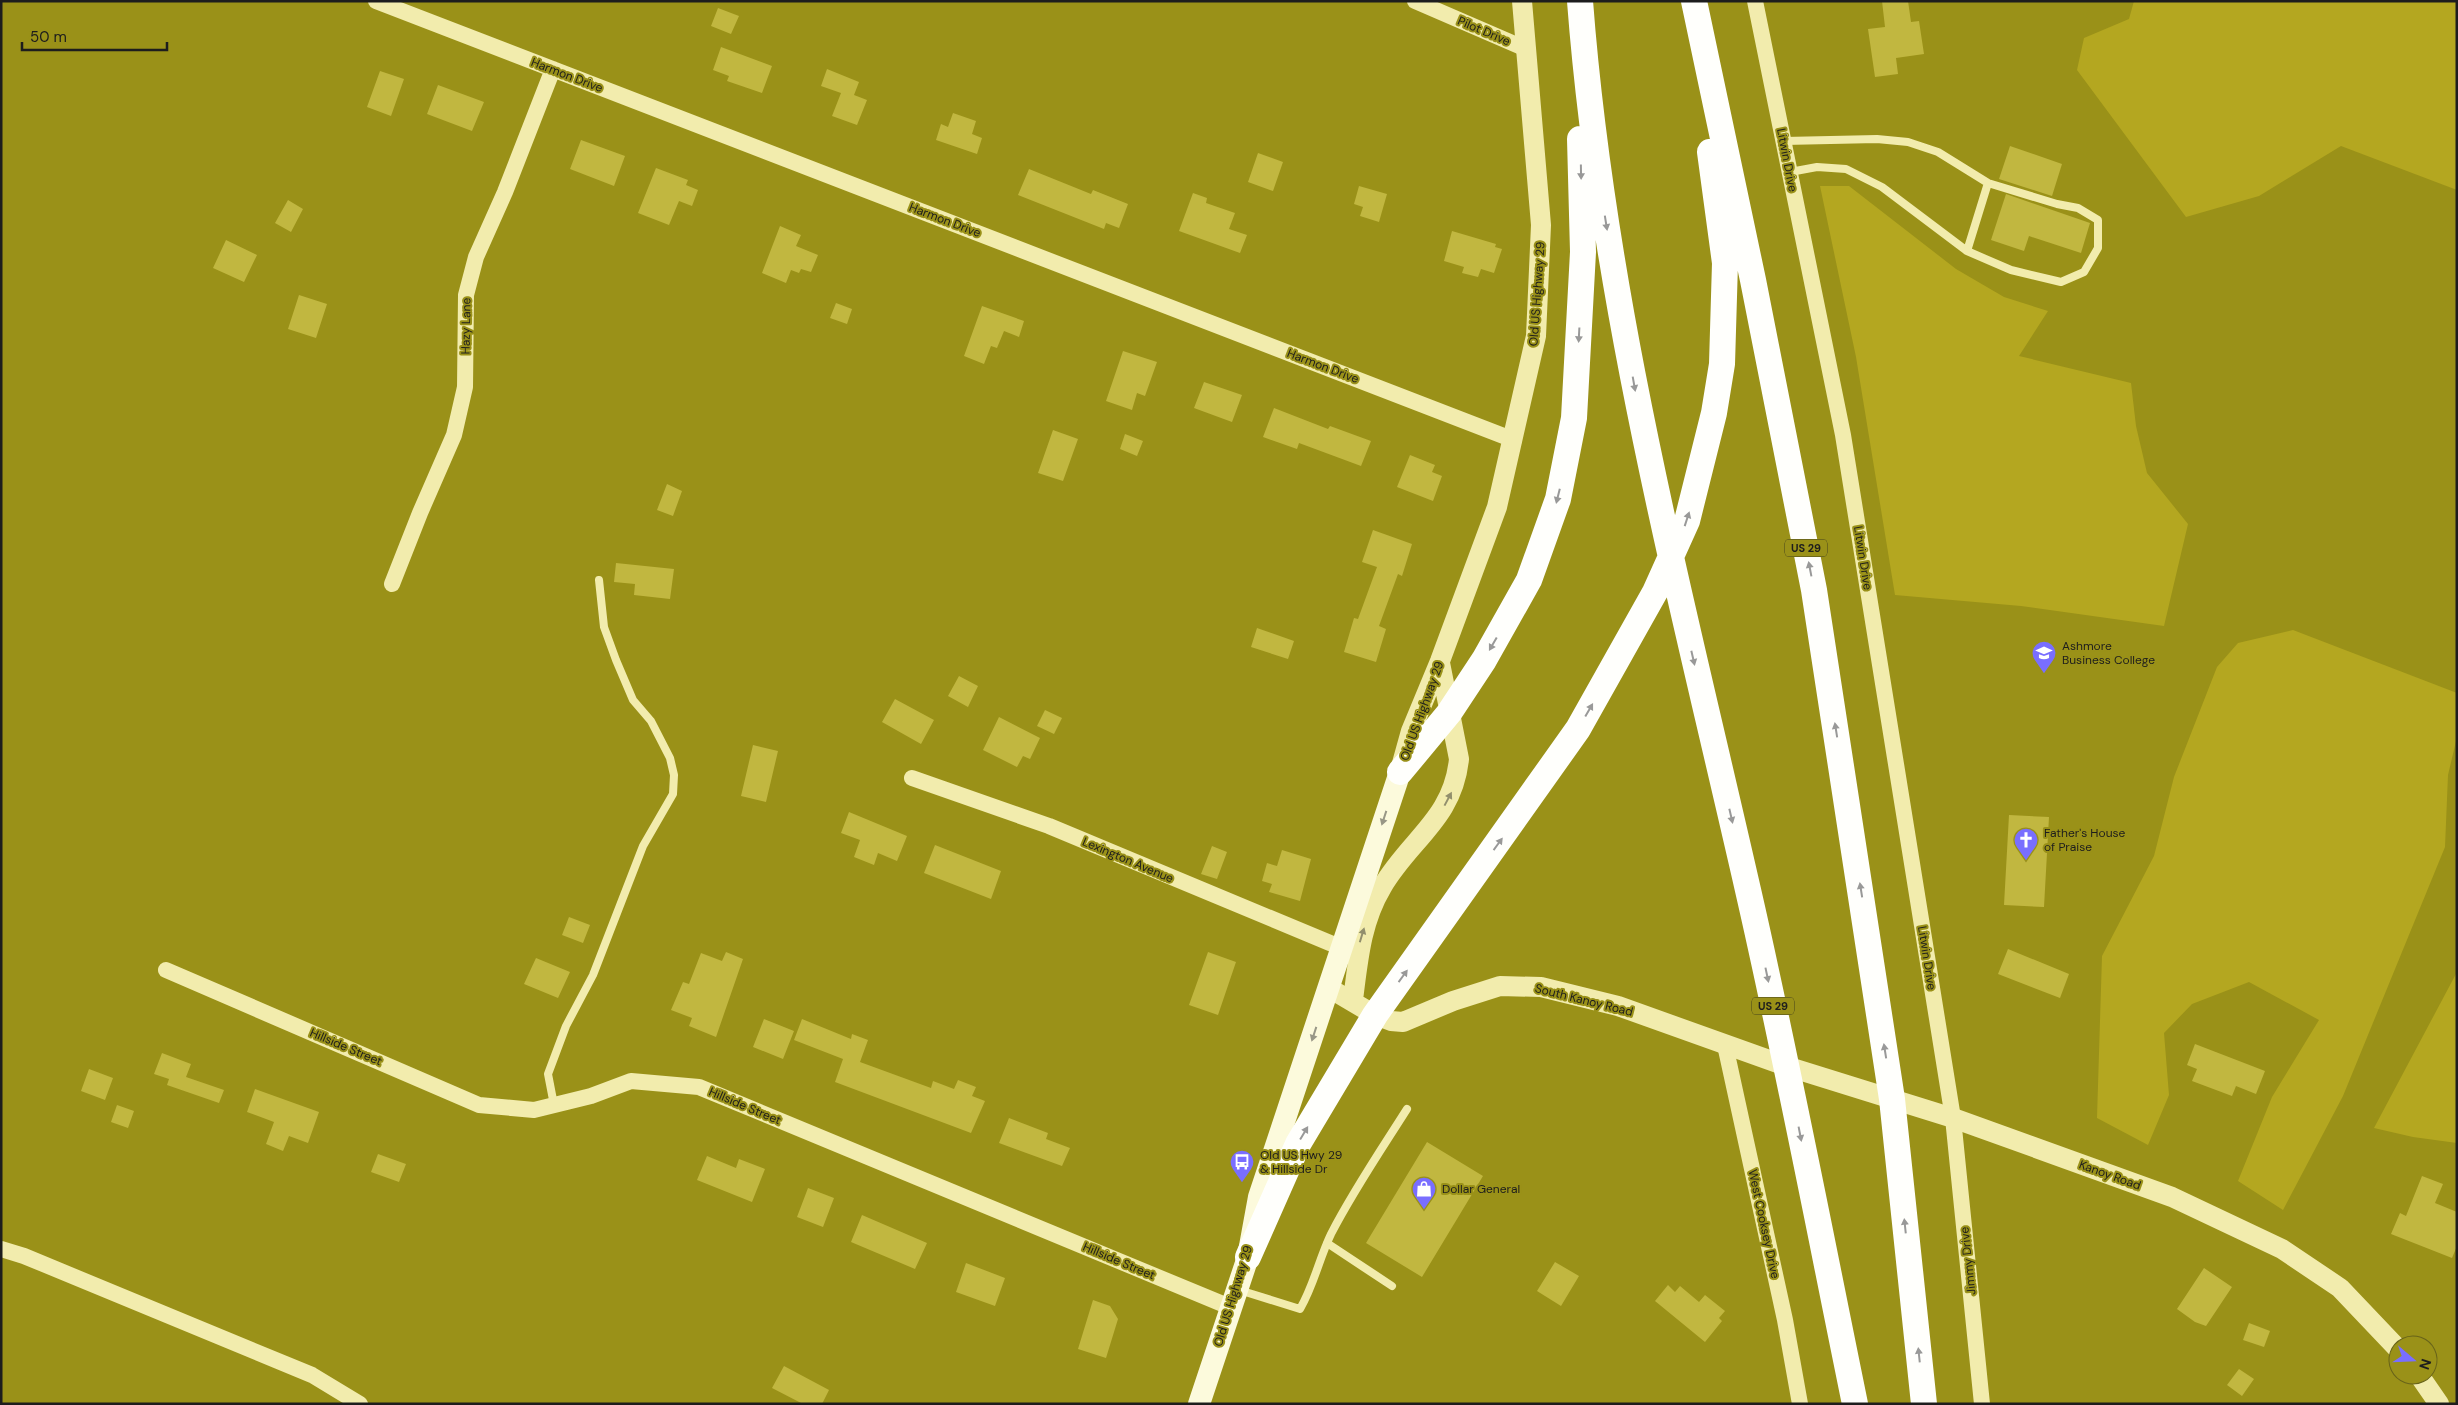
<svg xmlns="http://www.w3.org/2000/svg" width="2458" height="1405" font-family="'DM Sans',sans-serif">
<rect width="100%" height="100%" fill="#9a9118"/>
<path fill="#b4a720" d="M 2134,1 L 2457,1 L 2457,190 L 2341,146 L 2259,196 L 2186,217 L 2077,70 L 2084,38 L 2129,19 Z
M 1820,186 L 1849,186 L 1956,269 L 2004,297 L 2048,311 L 2019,356 L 2131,383 L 2136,426 L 2147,473 L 2188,524 L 2164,626 L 2021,606 L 1895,595 L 1856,357 Z
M 2293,630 L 2457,693 L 2457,737 L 2448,775 L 2445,847 L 2343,1096 L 2283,1210 L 2238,1181 L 2272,1097 L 2319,1020 L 2249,982 L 2192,1004 L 2164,1033 L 2169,1095 L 2148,1145 L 2097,1118 L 2102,956 L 2154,856 L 2174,777 L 2217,667 L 2238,643 Z
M 2457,972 L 2457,1143 L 2413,1137 L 2374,1128 Z"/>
<path fill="#c1b740" d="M 1882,1 L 1908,1 L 1911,22 L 1919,21 L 1924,54 L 1896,58 L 1898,74 L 1875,77 L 1868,29 L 1885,27 Z
M 718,8 L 739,16 L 731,34 L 711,26 Z
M 721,47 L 772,66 L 762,93 L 727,81 L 729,76 L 713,70 Z
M 827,69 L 859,82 L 854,95 L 867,100 L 857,125 L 832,116 L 841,93 L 821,86 Z
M 380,71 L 404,79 L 391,116 L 367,107 Z
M 438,85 L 484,102 L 472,131 L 427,114 Z
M 953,113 L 976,121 L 972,134 L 982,138 L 977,154 L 936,140 L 941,124 L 948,127 Z
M 581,140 L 625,156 L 614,186 L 570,169 Z
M 2010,146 L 2062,164 L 2052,196 L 1999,179 Z
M 1258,153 L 1283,162 L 1273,191 L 1248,182 Z
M 656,168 L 688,180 L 686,185 L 698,190 L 692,206 L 679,201 L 669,225 L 638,213 Z
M 1029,169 L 1091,194 L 1093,190 L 1128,204 L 1119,228 L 1106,223 L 1104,229 L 1018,195 Z
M 1359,186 L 1387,194 L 1379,222 L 1360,216 L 1363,207 L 1354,204 Z
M 1193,193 L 1207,198 L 1206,203 L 1235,213 L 1229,229 L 1247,235 L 1240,253 L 1179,231 Z
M 2006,194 L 2090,223 L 2081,253 L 2029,236 L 2024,251 L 1991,240 Z
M 288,200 L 303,209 L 291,232 L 275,223 Z
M 780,226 L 801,235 L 796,246 L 818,255 L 811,272 L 801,269 L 799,273 L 791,270 L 786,283 L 762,273 Z
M 1452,231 L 1496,244 L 1495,247 L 1502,249 L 1494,273 L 1481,269 L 1478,277 L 1462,273 L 1464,267 L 1444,261 Z
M 226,240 L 257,255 L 244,282 L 213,268 Z
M 299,295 L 327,304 L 316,338 L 288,329 Z
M 836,303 L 852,309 L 847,324 L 830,318 Z
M 982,306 L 1024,321 L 1019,337 L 1004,331 L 997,348 L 991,346 L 984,364 L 964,356 Z
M 1123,351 L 1157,362 L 1145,396 L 1137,393 L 1132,410 L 1106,401 Z
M 1204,382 L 1242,395 L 1232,422 L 1194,408 Z
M 1274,408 L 1328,429 L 1330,426 L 1371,441 L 1361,466 L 1299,443 L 1297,449 L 1263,437 Z
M 1053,430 L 1078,439 L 1063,481 L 1038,473 Z
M 1125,434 L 1143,441 L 1137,456 L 1120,449 Z
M 1410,455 L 1435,465 L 1432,472 L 1442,476 L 1433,501 L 1397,487 Z
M 667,484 L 682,491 L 673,516 L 657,510 Z
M 1373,530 L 1412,544 L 1402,576 L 1398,574 L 1379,626 L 1386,629 L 1376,662 L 1344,652 L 1354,618 L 1358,619 L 1377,567 L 1362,562 Z
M 616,563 L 674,569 L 670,599 L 634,595 L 635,584 L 614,582 Z
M 1257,628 L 1294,641 L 1288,659 L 1251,647 Z
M 959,676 L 978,686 L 968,707 L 948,696 Z
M 895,699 L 934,720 L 921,744 L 882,722 Z
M 1045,710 L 1062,718 L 1054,734 L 1037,726 Z
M 999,717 L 1040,738 L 1030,759 L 1023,756 L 1017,767 L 983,750 Z
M 753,745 L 778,751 L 766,802 L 741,796 Z
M 849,812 L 907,836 L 897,861 L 878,853 L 874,865 L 854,857 L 860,840 L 841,833 Z
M 2009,815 L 2049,817 L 2044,907 L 2004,905 Z
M 935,845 L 1001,871 L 991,899 L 924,873 Z
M 1212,846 L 1227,852 L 1217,879 L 1201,874 Z
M 1282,850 L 1311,859 L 1300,901 L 1269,892 L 1272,884 L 1262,881 L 1267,863 L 1277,866 Z
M 569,917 L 590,925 L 583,943 L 562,935 Z
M 2008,949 L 2069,974 L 2060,998 L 1998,974 Z
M 726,952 L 743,959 L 716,1037 L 689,1026 L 692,1018 L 671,1010 L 683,982 L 689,984 L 701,953 L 722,961 Z
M 1208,952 L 1236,962 L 1218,1015 L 1189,1005 Z
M 536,958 L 570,972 L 558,998 L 524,984 Z
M 764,1019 L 794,1031 L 783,1059 L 753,1047 Z
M 802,1019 L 851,1039 L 852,1034 L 868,1040 L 860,1062 L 931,1088 L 933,1081 L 954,1089 L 958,1080 L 976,1087 L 972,1096 L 985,1101 L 971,1133 L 835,1082 L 843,1059 L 794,1040 Z
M 2195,1044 L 2265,1071 L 2256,1094 L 2236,1086 L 2232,1096 L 2192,1081 L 2197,1069 L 2187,1065 Z
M 162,1053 L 191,1064 L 186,1077 L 224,1090 L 219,1103 L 167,1085 L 169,1079 L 154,1074 Z
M 89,1069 L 113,1078 L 105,1100 L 81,1091 Z
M 255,1089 L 319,1112 L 308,1143 L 289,1136 L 283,1151 L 266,1144 L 274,1122 L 247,1112 Z
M 117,1105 L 134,1111 L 128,1128 L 111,1122 Z
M 1009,1118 L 1048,1133 L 1046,1139 L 1070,1148 L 1062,1166 L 999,1143 Z
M 1427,1142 L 1483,1176 L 1422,1277 L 1366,1243 Z
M 378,1154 L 406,1164 L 399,1182 L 371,1172 Z
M 707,1156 L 736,1168 L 739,1159 L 765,1169 L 752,1202 L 697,1180 Z
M 2422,1176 L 2443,1184 L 2435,1203 L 2457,1212 L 2457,1246 L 2452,1258 L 2391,1234 L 2400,1213 L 2406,1216 Z
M 808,1188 L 834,1198 L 823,1227 L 797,1217 Z
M 862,1215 L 927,1243 L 915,1269 L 851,1242 Z
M 1555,1262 L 1579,1276 L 1561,1306 L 1537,1291 Z
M 966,1263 L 1005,1278 L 995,1306 L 956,1292 Z
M 2204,1268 L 2232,1287 L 2206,1326 L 2195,1322 L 2177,1309 Z
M 1668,1285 L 1675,1292 L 1680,1286 L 1699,1302 L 1705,1295 L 1725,1311 L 1719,1318 L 1722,1321 L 1705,1342 L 1655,1301 Z
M 1093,1300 L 1110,1306 L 1118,1319 L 1106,1358 L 1078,1349 Z
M 2249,1323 L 2270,1331 L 2264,1347 L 2243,1340 Z
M 784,1366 L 829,1390 L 822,1404 L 803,1404 L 772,1388 Z
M 2239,1369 L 2254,1379 L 2242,1396 L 2227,1385 Z"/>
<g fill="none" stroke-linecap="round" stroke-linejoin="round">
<path stroke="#f2ecad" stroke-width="8" d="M 1784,141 L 1877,139 L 1908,142 L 1938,152 L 1988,183 L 2057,204 L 2078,208 L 2098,220 L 2098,248 L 2084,272 L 2061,282 L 2011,270 L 1967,251 L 1882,187 L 1846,169 L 1817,167 L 1790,172
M 1967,251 L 1988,183
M 554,1105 L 548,1074 L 566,1026 L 593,975 L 643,846 L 673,794 L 674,775 L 670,758 L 651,721 L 633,700 L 616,660 L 604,627 L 599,580
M 1327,1243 L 1392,1286
M 1239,1290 L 1300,1309 C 1314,1285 1319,1259 1331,1234 C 1353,1191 1381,1150 1407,1109"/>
<path stroke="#f2ecad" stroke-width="16" d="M 376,1 L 1514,440
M 1415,1 L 1526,49
M 1755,1 L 1843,435 L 1953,1118 L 1982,1404
M 392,584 L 420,513 L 454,435 L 465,387 L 466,295 L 476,257 L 505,192 L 553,69
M 912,778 L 1049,826 L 1342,948
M 166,970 L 479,1105 L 534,1110 L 591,1096 L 631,1081 L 699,1087 L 1230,1307
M 1725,1045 L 1785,1320 L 1800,1404
M 1,1249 L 24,1256 L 312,1375 L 360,1404"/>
<path stroke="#f2ecad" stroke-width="20" d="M 1401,767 L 1411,731 L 1440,661 L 1497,507 L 1536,336 L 1541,225 L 1522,1
M 1329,988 L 1375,1015 L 1391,1021 L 1403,1022 L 1453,1001 L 1500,986 L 1541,987 L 1618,1006 L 1786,1066 L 1953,1118 L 2172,1197 L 2282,1249 L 2340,1288 L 2398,1349
M 1353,1000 C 1358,961 1361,922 1382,887 C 1410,839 1453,819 1459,759 L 1440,663
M 2419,1375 L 2439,1404"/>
<path stroke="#fcfadc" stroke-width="22" d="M 1199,1404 L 1248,1257 L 1259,1197 L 1400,772"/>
<path stroke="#fffffc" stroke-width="26" d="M 1580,1 C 1603,303 1681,596 1748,890 C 1787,1060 1820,1233 1855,1404
M 1694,1 L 1753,280 L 1814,590 L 1892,1099 L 1924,1404
M 1400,772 L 1449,713 L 1484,660 L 1529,580 L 1558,499 L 1574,418 L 1583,252 L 1580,139
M 1248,1257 L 1298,1144 L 1375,1015 L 1578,729 L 1655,592 L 1687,521 L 1714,413 L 1722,364 L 1725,263 L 1710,152"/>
</g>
<defs><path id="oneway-solid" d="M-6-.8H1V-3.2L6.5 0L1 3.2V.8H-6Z" transform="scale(1.25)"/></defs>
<g fill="#999998">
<use href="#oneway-solid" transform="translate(1581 172) rotate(89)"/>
<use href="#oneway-solid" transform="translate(1606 223) rotate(81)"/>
<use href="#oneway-solid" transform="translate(1579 335) rotate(93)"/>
<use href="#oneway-solid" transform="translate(1634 384) rotate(80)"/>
<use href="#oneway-solid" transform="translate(1558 496) rotate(104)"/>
<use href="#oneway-solid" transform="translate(1687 519) rotate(-72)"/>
<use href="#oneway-solid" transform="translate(1810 569) rotate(-101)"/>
<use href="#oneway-solid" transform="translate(1493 644) rotate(120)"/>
<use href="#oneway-solid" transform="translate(1693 658) rotate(77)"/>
<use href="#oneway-solid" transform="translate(1589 710) rotate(-60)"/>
<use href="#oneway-solid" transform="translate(1836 730) rotate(-99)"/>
<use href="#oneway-solid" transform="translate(1731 816) rotate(77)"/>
<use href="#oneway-solid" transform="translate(1498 844) rotate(-54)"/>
<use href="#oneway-solid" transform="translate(1861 890) rotate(-99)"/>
<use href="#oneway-solid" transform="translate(1767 975) rotate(78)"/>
<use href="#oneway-solid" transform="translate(1403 976) rotate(-54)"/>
<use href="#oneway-solid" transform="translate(1885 1051) rotate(-99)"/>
<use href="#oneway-solid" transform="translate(1304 1133) rotate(-59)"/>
<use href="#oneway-solid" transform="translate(1800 1134) rotate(79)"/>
<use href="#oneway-solid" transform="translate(1905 1226) rotate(-96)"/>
<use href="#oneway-solid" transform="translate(1919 1355) rotate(-96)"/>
</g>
<g fill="#928f6c">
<use href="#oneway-solid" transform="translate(1448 799) rotate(-62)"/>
<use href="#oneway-solid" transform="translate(1362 935) rotate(-73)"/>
</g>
<g fill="#989786">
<use href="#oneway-solid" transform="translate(1384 818) rotate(108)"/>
<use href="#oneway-solid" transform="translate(1314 1034) rotate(108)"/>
</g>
<defs>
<symbol id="school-pin" viewBox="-11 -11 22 30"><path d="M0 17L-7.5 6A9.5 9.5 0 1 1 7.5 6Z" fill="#796eff" stroke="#9a9118"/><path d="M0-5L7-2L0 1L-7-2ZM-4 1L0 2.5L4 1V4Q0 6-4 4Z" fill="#fff"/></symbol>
<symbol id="church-pin" viewBox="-11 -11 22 30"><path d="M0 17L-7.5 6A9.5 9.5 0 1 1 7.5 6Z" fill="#796eff" stroke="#9a9118"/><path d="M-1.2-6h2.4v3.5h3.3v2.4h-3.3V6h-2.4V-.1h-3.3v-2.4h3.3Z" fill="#fff"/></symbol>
<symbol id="bus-pin" viewBox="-11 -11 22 30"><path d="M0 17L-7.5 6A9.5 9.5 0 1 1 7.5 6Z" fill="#796eff" stroke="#9a9118"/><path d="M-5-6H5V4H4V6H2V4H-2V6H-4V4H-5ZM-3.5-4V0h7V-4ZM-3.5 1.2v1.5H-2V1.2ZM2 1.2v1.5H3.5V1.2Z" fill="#fff"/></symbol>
<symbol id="shop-pin" viewBox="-11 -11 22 30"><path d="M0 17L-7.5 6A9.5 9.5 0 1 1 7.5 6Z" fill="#796eff" stroke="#9a9118"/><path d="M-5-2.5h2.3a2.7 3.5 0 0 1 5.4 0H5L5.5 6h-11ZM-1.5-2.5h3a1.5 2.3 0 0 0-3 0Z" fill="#fff"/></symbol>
</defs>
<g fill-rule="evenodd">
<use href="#school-pin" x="2030" y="639" width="28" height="38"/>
<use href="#church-pin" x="2012" y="826" width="28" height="38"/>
<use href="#bus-pin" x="1228" y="1148" width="28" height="38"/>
<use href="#shop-pin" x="1410" y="1175" width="28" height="38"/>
</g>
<g text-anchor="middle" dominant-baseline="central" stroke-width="4" stroke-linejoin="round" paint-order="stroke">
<g fill="#9a9118" stroke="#42401c" stroke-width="1">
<rect x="1785" y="539.5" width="42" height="17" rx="4"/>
<rect x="1752" y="997.5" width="42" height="17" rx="4"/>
</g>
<g font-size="11" font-weight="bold" fill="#1d1d1d">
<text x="1806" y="548">US 29</text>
<text x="1773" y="1006">US 29</text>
</g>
<g font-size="12" fill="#1d1d1d" stroke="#9a9118">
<text transform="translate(1484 31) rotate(23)">Pilot Drive</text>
<text transform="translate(567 75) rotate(21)">Harmon Drive</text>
<text transform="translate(1787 160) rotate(79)">Litwin Drive</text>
<text transform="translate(945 220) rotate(21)">Harmon Drive</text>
<text transform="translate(1537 294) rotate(-86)">Old US Highway 29</text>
<text transform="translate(466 326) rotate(-89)">Hazy Lane</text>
<text transform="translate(1323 366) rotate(21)">Harmon Drive</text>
<text transform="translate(1863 558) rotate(81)">Litwin Drive</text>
<text transform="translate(1422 711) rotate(-70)">Old US Highway 29</text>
<text transform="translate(1128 860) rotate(23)">Lexington Avenue</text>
<text transform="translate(1927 958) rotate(81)">Litwin Drive</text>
<text transform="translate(1584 1000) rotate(14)">South Kanoy Road</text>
<text transform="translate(346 1047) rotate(23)">Hillside Street</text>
<text transform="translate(745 1106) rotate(23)">Hillside Street</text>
<text transform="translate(2110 1175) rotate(20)">Kanoy Road</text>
<text transform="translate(1764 1224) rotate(78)">West Cooksey Drive</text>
<text transform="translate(1119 1261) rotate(23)">Hillside Street</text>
<text transform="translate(1968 1261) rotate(-96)">Jimmy Drive</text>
<text transform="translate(1233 1296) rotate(-73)">Old US Highway 29</text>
</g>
<g font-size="12" fill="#1d1d1d" stroke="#9a9118" text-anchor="start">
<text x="2062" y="646">Ashmore<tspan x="2062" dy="14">Business College</tspan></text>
<text x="2044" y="833">Father's House<tspan x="2044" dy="14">of Praise</tspan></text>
<text x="1260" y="1155">Old US Hwy 29<tspan x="1260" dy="14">&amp; Hillside Dr</tspan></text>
<text x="1442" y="1189">Dollar General</text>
</g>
</g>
<rect width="2458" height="1405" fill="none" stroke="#1d1d1d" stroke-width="5"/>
<g transform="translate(2413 1360) rotate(109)"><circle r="24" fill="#9a9118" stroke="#68631a"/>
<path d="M0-4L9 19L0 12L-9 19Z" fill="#796eff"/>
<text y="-8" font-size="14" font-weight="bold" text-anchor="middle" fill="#1d1d1d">N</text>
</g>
<path d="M22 42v8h145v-8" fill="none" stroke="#1d1d1d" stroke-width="2.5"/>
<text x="30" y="42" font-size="15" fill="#1d1d1d" stroke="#9a9118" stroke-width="4" paint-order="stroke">50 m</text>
</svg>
